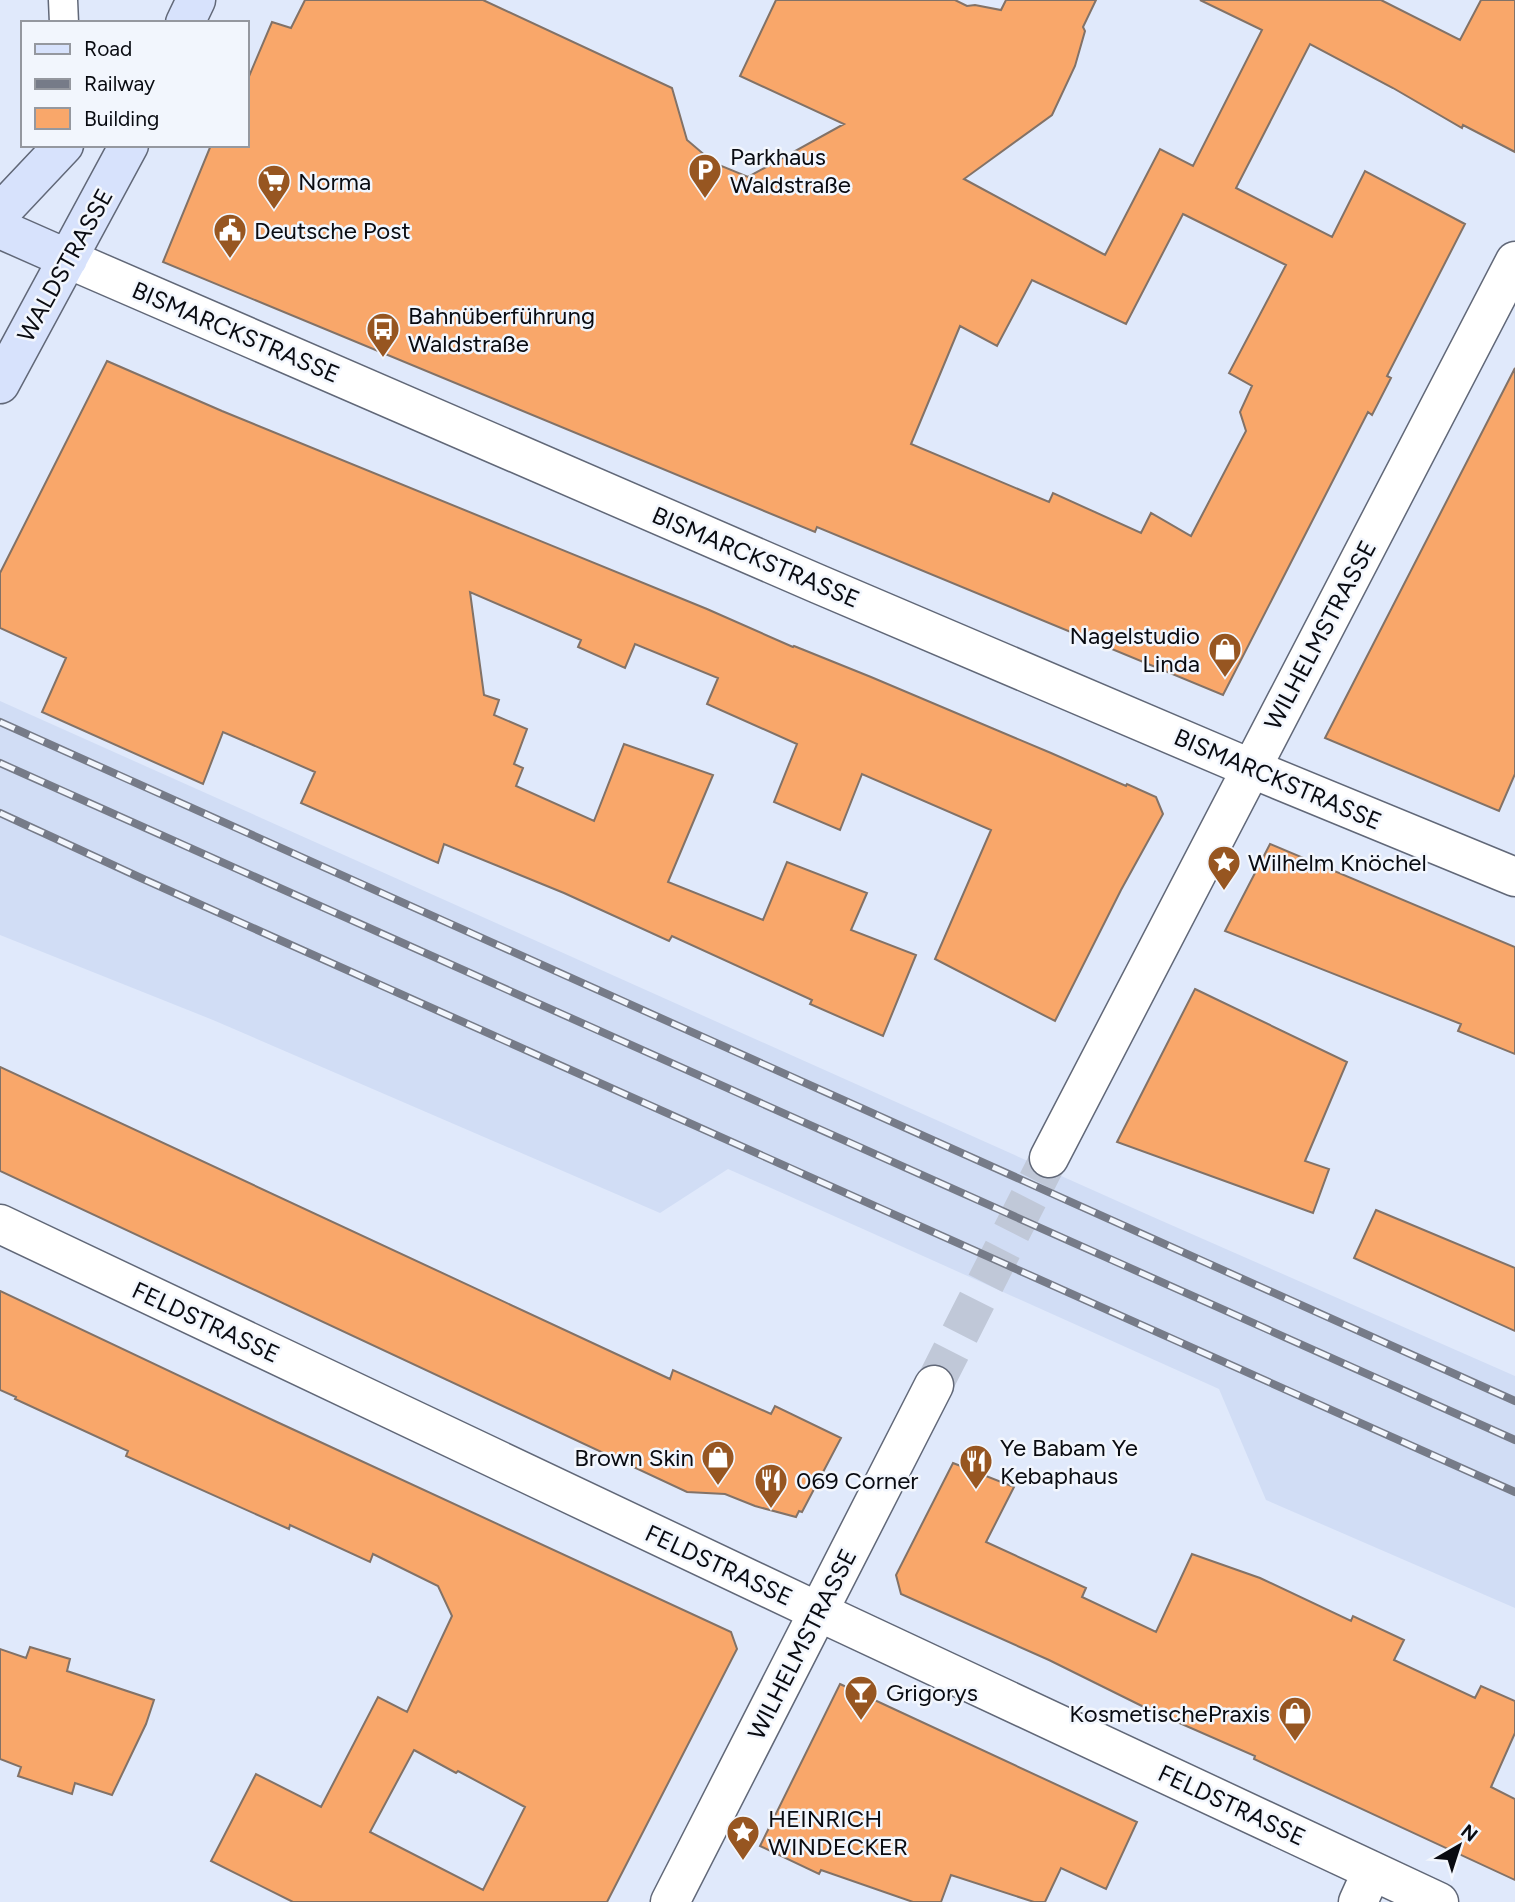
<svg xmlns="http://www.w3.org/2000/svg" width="1515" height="1902" font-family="Figtree,sans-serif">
<rect width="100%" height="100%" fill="#e0e9fb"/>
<path fill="#d1ddf5" d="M 0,701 L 1153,1217 L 1515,1376 L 1515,1608 L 1266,1500 L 1219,1389 L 863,1229 L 728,1169 L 660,1213 L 213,1020 L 0,935 Z"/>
<path fill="#f9a76a" stroke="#827267" stroke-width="2" fill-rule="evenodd" d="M 305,0 L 483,0 L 672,88 L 687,140 L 714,163 L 748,177 L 844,124 L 740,76 L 776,0 L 955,0 L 967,6 L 975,5 L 1001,10 L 1006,0 L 1096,0 L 1083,27 L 1085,31 L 1075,66 L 1052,115 L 964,179 L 1105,255 L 1160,149 L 1193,166 L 1262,30 L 1200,0 L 1381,0 L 1460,40 L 1481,0 L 1515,0 L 1515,152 L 1463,125 L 1462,128 L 1393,88 L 1310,44 L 1236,188 L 1332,237 L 1365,171 L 1465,224 L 1387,376 L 1391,378 L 1372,415 L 1368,412 L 1223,695 L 817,527 L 815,532 L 163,262 L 211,145 L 247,145 L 247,81 L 272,22 L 291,28 ZM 1183,214 L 1286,265 L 1229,373 L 1252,386 L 1240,412 L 1246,431 L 1191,536 L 1151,513 L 1141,533 L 1053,493 L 1049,502 L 911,444 L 960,326 L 997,346 L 1032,280 L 1126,324 Z
M 107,361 L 222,411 L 707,609 L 793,647 L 794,646 L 871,677 L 1051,753 L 1126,786 L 1127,784 L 1156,797 L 1163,814 L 1121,890 L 1055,1021 L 935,959 L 991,830 L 862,774 L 840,830 L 774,802 L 797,744 L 707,704 L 718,678 L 635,644 L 625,668 L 578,647 L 581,640 L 470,592 L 484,695 L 499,700 L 494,715 L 527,729 L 514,764 L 523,768 L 516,786 L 594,821 L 624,744 L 713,775 L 668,882 L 763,920 L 787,862 L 867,893 L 851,930 L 916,955 L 883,1036 L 810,1004 L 812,1000 L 672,936 L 669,941 L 564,893 L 444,844 L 438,863 L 301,803 L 315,772 L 223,732 L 203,784 L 42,712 L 66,658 L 0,628 L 0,573 Z
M 1515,368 L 1515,774 L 1499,811 L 1325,738 Z
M 1270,844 L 1515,947 L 1515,1054 L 1458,1031 L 1461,1024 L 1225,931 Z
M 1195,989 L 1347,1062 L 1305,1161 L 1329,1169 L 1313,1213 L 1117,1142 Z
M 0,1067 L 670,1379 L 673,1370 L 771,1414 L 775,1406 L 841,1438 L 802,1512 L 799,1511 L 796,1517 L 755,1506 L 725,1494 L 687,1492 L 0,1171 Z
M 1376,1210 L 1515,1268 L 1515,1331 L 1354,1258 Z
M 0,1291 L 277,1422 L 731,1632 L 737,1649 L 607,1902 L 293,1902 L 211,1861 L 256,1774 L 321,1807 L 378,1697 L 407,1712 L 452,1616 L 438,1586 L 373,1554 L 370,1562 L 290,1525 L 289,1529 L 126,1456 L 128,1451 L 15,1399 L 16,1397 L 0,1390 ZM 414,1750 L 456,1773 L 458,1771 L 525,1807 L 483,1890 L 370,1832 Z
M 953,1463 L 1014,1487 L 986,1542 L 1086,1588 L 1082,1597 L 1156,1632 L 1192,1554 L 1260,1578 L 1351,1621 L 1353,1616 L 1404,1640 L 1394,1660 L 1475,1698 L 1481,1686 L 1515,1701 L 1515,1733 L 1491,1787 L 1515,1799 L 1515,1880 L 1254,1759 L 1255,1756 L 1152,1711 L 1049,1660 L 901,1594 L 896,1575 Z
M 30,1647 L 70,1659 L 67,1671 L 154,1700 L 146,1724 L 112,1795 L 75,1783 L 72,1794 L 18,1776 L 21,1767 L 0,1759 L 0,1649 L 26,1658 Z
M 840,1684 L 1137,1822 L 1106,1889 L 1061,1868 L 1045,1902 L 1034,1902 L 951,1875 L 941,1902 L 913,1902 L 821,1870 L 819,1874 L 760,1846 Z"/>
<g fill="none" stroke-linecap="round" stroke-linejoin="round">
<path stroke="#c0c8d8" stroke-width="38" stroke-dasharray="38 19" stroke-linecap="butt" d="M 934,1385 L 1049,1158"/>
<defs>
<path id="lane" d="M 63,0 L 64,23"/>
<path id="street" d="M 68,259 L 818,584 L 1250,768 L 1515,877
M 1049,1158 L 1515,261
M 0,1224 L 819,1612 L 1439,1902
M 670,1902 L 934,1385
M 1358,1902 L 1372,1871"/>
<path id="secondary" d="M 185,23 L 196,0
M 0,213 L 64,145
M 0,229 L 68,259
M 0,384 L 129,145"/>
</defs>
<use href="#lane" stroke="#616878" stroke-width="31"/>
<use href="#street" stroke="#616878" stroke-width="41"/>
<use href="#secondary" stroke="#616878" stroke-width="41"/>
<use href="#lane" stroke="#fff" stroke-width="28"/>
<use href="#street" stroke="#fff" stroke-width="38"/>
<use href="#secondary" stroke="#d7e2fc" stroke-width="38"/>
<defs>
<path id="rail" d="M 0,722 L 1515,1401
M 0,763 L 1515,1440
M 0,813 L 141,878 L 1515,1492"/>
</defs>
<use href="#rail" stroke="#767b88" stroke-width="8"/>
<use href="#rail" stroke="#f2f6fd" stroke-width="5" stroke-dasharray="16" stroke-linecap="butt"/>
</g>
<defs>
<symbol id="parking-pin" viewBox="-11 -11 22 30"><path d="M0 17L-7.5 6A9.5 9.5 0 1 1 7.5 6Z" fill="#975621" stroke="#f2f6fd"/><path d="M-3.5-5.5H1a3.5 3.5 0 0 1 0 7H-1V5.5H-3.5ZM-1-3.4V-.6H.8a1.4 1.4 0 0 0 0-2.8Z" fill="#fff"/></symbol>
<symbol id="supermarket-pin" viewBox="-11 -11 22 30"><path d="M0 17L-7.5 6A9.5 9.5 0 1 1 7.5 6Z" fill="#975621" stroke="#f2f6fd"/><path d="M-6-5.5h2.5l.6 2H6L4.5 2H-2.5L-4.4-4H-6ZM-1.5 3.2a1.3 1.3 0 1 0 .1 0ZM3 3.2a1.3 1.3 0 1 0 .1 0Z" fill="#fff"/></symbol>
<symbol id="civic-pin" viewBox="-11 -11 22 30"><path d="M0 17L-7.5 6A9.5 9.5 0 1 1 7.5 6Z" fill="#975621" stroke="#f2f6fd"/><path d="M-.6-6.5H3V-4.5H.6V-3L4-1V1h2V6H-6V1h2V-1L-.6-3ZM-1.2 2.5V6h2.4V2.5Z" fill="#fff"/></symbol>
<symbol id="bus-pin" viewBox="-11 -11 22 30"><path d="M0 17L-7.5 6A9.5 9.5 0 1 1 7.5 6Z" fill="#975621" stroke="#f2f6fd"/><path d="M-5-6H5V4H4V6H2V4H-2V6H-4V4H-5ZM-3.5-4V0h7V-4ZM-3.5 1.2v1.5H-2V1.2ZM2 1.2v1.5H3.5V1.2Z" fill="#fff"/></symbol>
<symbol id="shop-pin" viewBox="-11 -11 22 30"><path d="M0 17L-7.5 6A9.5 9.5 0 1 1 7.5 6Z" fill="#975621" stroke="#f2f6fd"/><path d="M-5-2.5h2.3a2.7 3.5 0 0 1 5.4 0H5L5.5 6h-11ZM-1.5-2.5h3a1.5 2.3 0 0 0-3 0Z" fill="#fff"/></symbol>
<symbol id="sight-pin" viewBox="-11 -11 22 30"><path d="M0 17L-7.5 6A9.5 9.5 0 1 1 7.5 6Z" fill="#975621" stroke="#f2f6fd"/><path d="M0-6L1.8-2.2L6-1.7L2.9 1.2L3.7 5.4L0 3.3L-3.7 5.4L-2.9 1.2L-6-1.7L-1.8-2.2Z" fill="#fff"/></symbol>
<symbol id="restaurant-pin" viewBox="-11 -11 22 30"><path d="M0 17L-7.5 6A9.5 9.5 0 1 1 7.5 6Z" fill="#975621" stroke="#f2f6fd"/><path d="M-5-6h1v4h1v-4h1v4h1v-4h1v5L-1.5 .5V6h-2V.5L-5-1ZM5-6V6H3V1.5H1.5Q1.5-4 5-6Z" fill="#fff"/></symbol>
<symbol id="bar-pin" viewBox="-11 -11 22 30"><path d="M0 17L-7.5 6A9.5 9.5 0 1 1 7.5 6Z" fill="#975621" stroke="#f2f6fd"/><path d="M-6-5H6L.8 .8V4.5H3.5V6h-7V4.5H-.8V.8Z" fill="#fff"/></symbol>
</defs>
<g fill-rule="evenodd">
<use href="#parking-pin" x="686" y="151" width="38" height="52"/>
<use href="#supermarket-pin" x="255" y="162" width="38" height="52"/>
<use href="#civic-pin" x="211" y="211" width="38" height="52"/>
<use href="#bus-pin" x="364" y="310" width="38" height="52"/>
<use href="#shop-pin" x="1206" y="630" width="38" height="52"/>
<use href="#sight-pin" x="1205" y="843" width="38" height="52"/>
<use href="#shop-pin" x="699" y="1438" width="38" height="52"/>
<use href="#restaurant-pin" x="957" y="1442" width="38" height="52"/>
<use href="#restaurant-pin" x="752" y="1461" width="38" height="52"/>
<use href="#bar-pin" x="842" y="1673" width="38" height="52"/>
<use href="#shop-pin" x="1276" y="1694" width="38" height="52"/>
<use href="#sight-pin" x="724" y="1813" width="38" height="52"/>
</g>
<g text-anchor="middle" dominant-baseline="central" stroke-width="5" stroke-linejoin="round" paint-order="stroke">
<g font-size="24" fill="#090b11" stroke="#f2f6fd" text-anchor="start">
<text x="730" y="156">Parkhaus<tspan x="730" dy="28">Waldstraße</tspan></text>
<text x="298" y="181">Norma</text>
<text x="254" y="230">Deutsche Post</text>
<text x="408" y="315">Bahnüberführung<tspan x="408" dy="28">Waldstraße</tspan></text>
<text x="1200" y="635" text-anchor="end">Nagelstudio<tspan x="1200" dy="28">Linda</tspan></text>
<text x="1248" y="862">Wilhelm Knöchel</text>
<text x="1000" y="1447">Ye Babam Ye<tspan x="1000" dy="28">Kebaphaus</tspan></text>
<text x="694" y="1457" text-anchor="end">Brown Skin</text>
<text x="796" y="1480">069 Corner</text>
<text x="886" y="1692">Grigorys</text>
<text x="1270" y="1713" text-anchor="end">KosmetischePraxis</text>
<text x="768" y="1818">HEINRICH<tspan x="768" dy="28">WINDECKER</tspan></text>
</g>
<g font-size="24" fill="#090b11" stroke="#f2f6fd">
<text transform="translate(65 265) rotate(-61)">WALDSTRASSE</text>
<text transform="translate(236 332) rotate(23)">BISMARCKSTRASSE</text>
<text transform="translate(756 557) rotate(23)">BISMARCKSTRASSE</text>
<text transform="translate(1320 635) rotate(-62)">WILHELMSTRASSE</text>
<text transform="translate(1278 779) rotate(23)">BISMARCKSTRASSE</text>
<text transform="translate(206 1322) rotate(25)">FELDSTRASSE</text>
<text transform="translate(719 1565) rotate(25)">FELDSTRASSE</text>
<text transform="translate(802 1644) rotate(-63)">WILHELMSTRASSE</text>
<text transform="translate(1232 1805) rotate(25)">FELDSTRASSE</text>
</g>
</g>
<rect x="21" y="21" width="228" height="126" fill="#f2f6fd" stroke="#95989f" stroke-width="2"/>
<rect x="35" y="44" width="35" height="10" fill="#d7e2fc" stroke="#95989f" stroke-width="2"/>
<text x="84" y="56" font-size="21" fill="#090b11">Road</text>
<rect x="35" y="79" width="35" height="10" fill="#767b88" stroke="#95989f" stroke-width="2"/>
<text x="84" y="91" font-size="21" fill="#090b11">Railway</text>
<rect x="35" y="108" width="35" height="21" fill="#f9a76a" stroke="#95989f" stroke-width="2"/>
<text x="84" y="126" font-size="21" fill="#090b11">Building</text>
<g transform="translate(1459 1846) rotate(39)" stroke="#f2f6fd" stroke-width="5" paint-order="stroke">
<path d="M0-5L12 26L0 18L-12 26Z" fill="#090b11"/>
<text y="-10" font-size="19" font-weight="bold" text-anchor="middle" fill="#090b11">N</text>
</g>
</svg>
